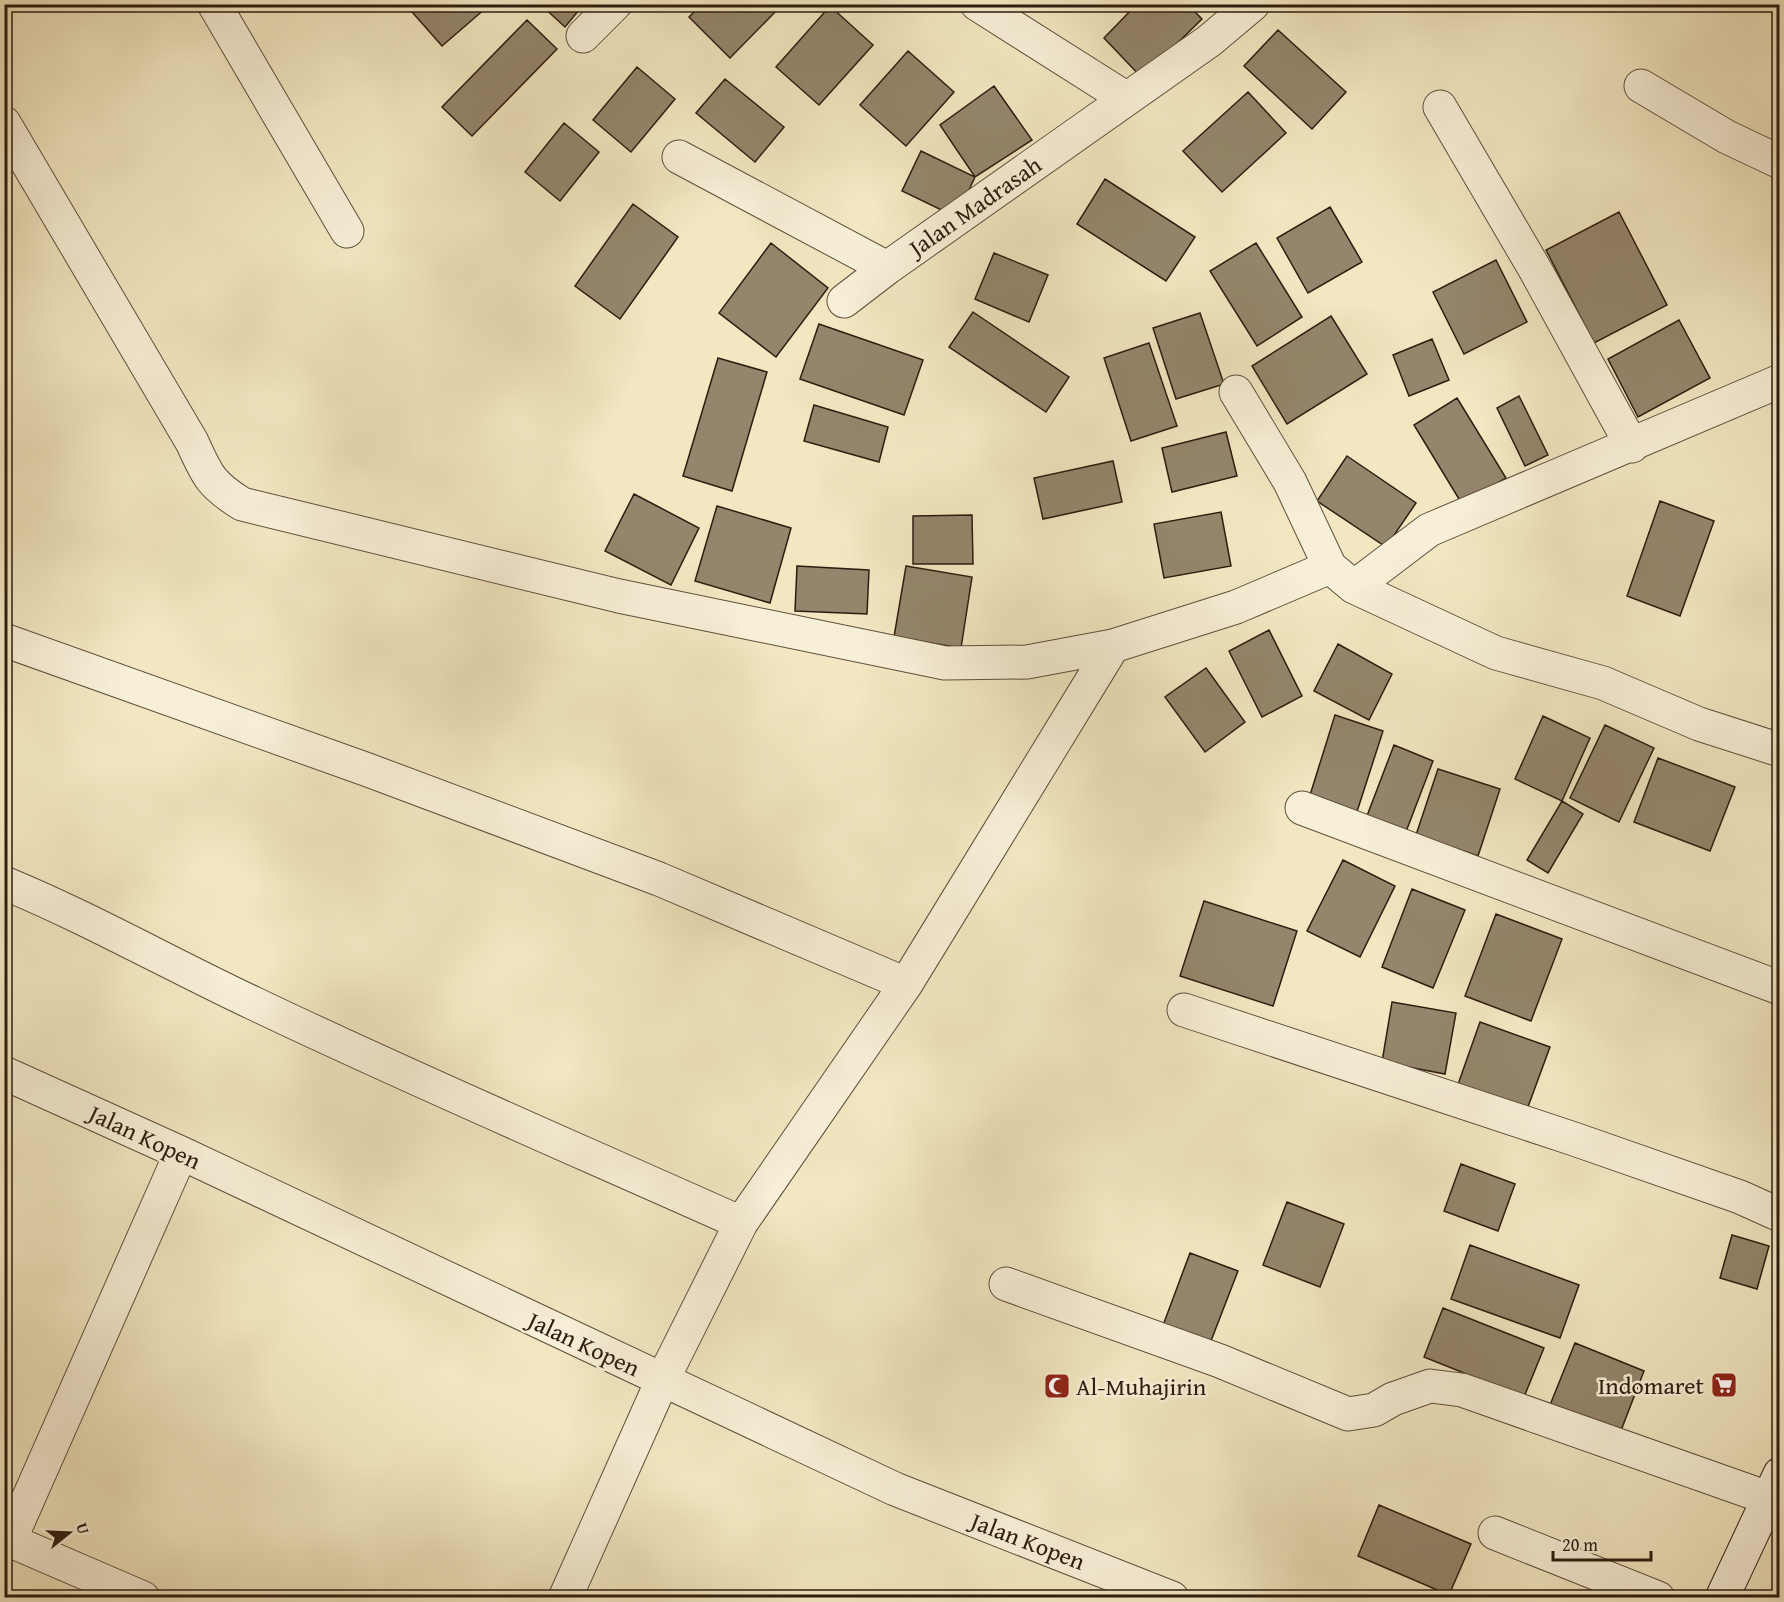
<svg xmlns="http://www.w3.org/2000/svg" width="1784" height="1602" font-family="'Gentium Book Plus',serif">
<rect width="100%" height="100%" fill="#f2e7c1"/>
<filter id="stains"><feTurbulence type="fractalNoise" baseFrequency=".00333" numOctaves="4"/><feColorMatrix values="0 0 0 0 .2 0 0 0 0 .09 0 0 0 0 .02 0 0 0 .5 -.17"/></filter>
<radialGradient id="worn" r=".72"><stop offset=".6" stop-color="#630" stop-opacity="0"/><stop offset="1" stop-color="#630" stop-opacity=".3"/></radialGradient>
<path fill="#94866c" stroke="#2e1c10" stroke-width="1.5" d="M 405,4 L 483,4 L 486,8 L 442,46 Z
M 540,4 L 584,4 L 565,27 Z
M 702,4 L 772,4 L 777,10 L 730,58 L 689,17 Z
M 1137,4 L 1187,4 L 1202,19 L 1142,78 L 1104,38 Z
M 830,6 L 873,45 L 819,105 L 776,67 Z
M 527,20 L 557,49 L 472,136 L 442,107 Z
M 1278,30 L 1346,92 L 1312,129 L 1244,66 Z
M 908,51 L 954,92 L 906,146 L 860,105 Z
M 637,67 L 675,99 L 631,152 L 593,120 Z
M 725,79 L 784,127 L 755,162 L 696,113 Z
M 994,86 L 1032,140 L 975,177 L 940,125 Z
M 1248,92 L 1286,133 L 1222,192 L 1183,151 Z
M 564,123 L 599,152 L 560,201 L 525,172 Z
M 921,151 L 975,177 L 956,217 L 902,191 Z
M 1105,179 L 1195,237 L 1166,281 L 1077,224 Z
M 633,204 L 678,237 L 620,319 L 575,286 Z
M 1330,207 L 1362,262 L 1308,293 L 1277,238 Z
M 1619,212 L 1667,305 L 1594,343 L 1546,250 Z
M 771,243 L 828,288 L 776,357 L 719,313 Z
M 1256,243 L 1302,317 L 1257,346 L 1210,271 Z
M 994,253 L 1048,275 L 1029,322 L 975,299 Z
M 1496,260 L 1527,322 L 1464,354 L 1433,292 Z
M 973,312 L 1069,377 L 1046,412 L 949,347 Z
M 1200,313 L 1224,384 L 1176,399 L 1153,328 Z
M 1331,316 L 1367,374 L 1287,424 L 1252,366 Z
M 1679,320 L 1710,378 L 1638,417 L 1608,359 Z
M 819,324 L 923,360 L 904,415 L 800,379 Z
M 1432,339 L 1449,380 L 1409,396 L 1393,355 Z
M 1149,343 L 1177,426 L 1131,441 L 1104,358 Z
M 718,358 L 767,372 L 732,491 L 683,476 Z
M 1519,396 L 1548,455 L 1525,466 L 1497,408 Z
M 1457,398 L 1506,478 L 1462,504 L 1414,425 Z
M 814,405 L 888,427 L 879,462 L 804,441 Z
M 1226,432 L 1237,476 L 1172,492 L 1162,448 Z
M 1347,456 L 1416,503 L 1386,547 L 1317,501 Z
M 1113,461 L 1122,502 L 1043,519 L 1034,478 Z
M 634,494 L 699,528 L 671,585 L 605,551 Z
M 1660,501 L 1714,521 L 1680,616 L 1627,596 Z
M 717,506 L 791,528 L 770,603 L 695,581 Z
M 1221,512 L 1231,566 L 1164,578 L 1154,524 Z
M 972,515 L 973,564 L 913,564 L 913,516 Z
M 797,566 L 869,570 L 867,614 L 795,611 Z
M 906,566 L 972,577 L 961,648 L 894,637 Z
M 1269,630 L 1302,696 L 1262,717 L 1229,651 Z
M 1338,644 L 1392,674 L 1369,720 L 1314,691 Z
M 1206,668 L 1245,722 L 1205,752 L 1165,697 Z
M 1335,715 L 1383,731 L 1353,824 L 1306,808 Z
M 1543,716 L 1590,738 L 1562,801 L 1515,779 Z
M 1605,725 L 1654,748 L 1619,822 L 1570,798 Z
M 1394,745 L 1433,761 L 1404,837 L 1365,821 Z
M 1658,758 L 1735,787 L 1710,851 L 1634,822 Z
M 1438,769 L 1500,789 L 1478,856 L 1416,835 Z
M 1562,801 L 1583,814 L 1548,873 L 1527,860 Z
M 1343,860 L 1395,886 L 1360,957 L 1307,931 Z
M 1412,889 L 1465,910 L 1433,988 L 1382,967 Z
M 1204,901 L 1297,931 L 1273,1006 L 1180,976 Z
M 1496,914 L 1562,939 L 1531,1021 L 1465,996 Z
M 1392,1002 L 1456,1013 L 1445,1074 L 1382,1062 Z
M 1480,1022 L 1550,1047 L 1525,1115 L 1456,1090 Z
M 1461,1164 L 1515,1184 L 1498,1231 L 1444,1211 Z
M 1287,1202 L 1344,1224 L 1320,1287 L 1263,1265 Z
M 1732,1235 L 1769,1246 L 1757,1289 L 1720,1278 Z
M 1470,1245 L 1579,1285 L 1560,1338 L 1451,1299 Z
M 1190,1253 L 1238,1271 L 1209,1346 L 1162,1328 Z
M 1443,1308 L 1544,1348 L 1524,1397 L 1424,1357 Z
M 1575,1343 L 1644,1371 L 1620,1433 L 1550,1405 Z
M 1379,1505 L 1471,1544 L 1449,1595 L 1358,1556 Z"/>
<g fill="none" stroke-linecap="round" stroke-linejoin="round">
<defs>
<path id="street" d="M 214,4 L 347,231
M 977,4 L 1127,99
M 583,36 L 615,4
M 1641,86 L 1727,137 L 1780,162
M 1440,107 L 1536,271 L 1632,446
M 4,123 L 192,442 C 207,475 210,484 242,504 L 619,596 L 945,663 L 1027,662 L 1113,646 L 1236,607 L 1330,567
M 679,157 L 887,268 L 1209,41 L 1253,4
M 844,301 L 887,268
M 1236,392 L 1290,482 L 1330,567 L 1354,587 L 1496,653 L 1603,683 L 1699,724 L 1780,750
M 1354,587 L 1429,530 L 1780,381
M 4,640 L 368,770 L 659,879 L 906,984
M 1302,808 L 1780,988
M 4,883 C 89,918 170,964 253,1003 C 414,1080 578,1150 741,1223
M 1184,1010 L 1574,1139 L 1740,1197 L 1780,1215
M 4,1073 L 181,1153 L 895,1489 L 1172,1598
M 1006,1284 L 1220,1361 L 1348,1414 L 1374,1410 L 1393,1399 L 1430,1386 L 1462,1390 L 1768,1498
M 1495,1533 L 1658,1598
M 4,1538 L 143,1598
M 10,1540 L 181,1153
M 565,1598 L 662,1381 L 741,1223 L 906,984 L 1113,646"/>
<path id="secondary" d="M 1722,1598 L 1780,1474"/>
</defs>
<use href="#street" stroke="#5f4f3c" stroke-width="35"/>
<use href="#secondary" stroke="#2e1c10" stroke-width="35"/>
<use href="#street" stroke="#f7efd7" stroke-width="33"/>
<use href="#secondary" stroke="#f7efd7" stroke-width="33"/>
</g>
<defs>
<symbol id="supermarket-square" viewBox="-11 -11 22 22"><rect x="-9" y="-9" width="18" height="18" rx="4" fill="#8f2418" stroke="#f7efd7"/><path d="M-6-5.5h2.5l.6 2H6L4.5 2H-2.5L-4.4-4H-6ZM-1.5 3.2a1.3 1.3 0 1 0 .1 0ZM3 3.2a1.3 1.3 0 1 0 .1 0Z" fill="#fff"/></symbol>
<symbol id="mosque-square" viewBox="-11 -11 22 22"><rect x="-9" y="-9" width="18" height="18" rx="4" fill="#8f2418" stroke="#f7efd7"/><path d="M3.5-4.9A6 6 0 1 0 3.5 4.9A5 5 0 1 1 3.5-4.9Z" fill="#fff"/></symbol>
</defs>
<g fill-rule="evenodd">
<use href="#supermarket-square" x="1709" y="1370" width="30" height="30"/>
<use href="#mosque-square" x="1042" y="1371" width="30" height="30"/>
</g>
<g text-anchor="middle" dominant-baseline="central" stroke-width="5" stroke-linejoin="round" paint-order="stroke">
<g font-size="24" fill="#2e1c10" stroke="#f7efd7">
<text transform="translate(975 206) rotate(-35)">Jalan Madrasah</text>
<text transform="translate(145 1137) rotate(25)">Jalan Kopen</text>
<text transform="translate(584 1344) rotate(25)">Jalan Kopen</text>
<text transform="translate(1028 1541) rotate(21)">Jalan Kopen</text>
</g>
<g font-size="24" fill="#2e1c10" stroke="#f7efd7" text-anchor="end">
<text x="1704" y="1385">Indomaret</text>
<text x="1076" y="1386" text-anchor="start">Al-Muhajirin</text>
</g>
</g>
<rect width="1784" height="1602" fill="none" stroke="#f2e7c1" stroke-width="24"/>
<rect x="6" y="6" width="1772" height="1590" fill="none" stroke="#2e1c10" stroke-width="3"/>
<rect x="12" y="12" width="1760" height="1578" fill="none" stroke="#2e1c10" stroke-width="1.5"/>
<g transform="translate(69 1533) rotate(72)" stroke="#f7efd7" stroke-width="4.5" paint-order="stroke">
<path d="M0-4.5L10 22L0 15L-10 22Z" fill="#2e1c10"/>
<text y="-9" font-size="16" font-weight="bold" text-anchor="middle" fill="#2e1c10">U</text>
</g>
<path d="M1553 1551v9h98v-9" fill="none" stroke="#2e1c10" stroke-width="3"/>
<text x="1562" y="1551" font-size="18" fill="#2e1c10" stroke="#f7efd7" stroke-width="4.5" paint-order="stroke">20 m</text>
<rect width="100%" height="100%" filter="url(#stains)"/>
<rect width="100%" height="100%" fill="url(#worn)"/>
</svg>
